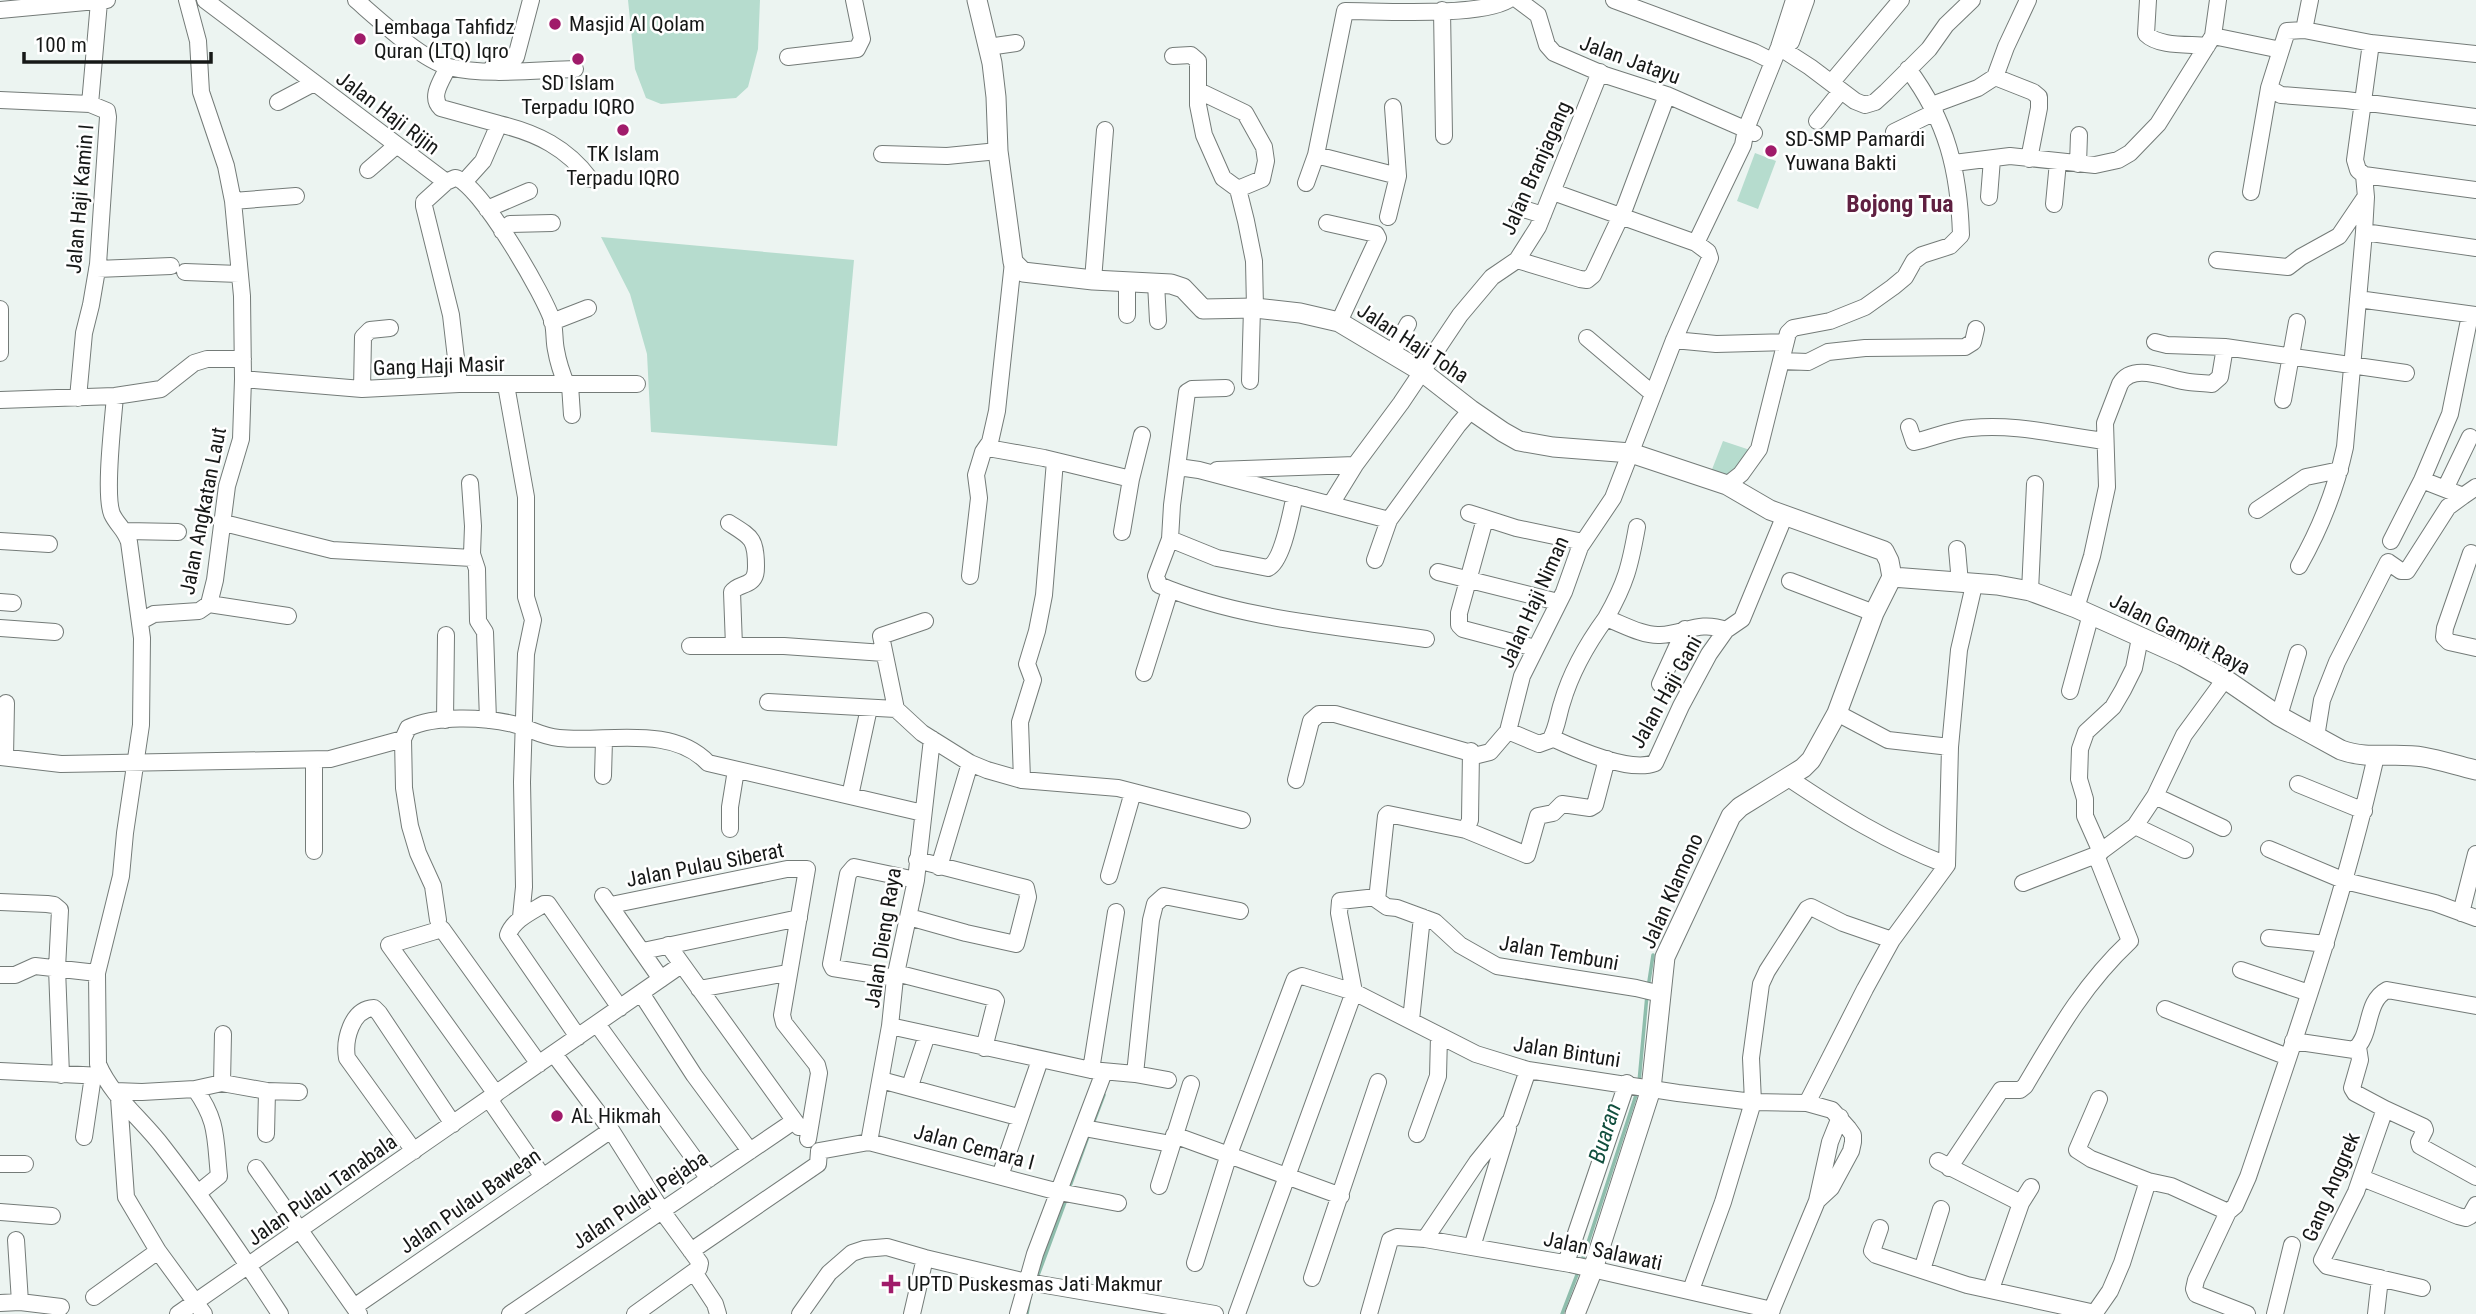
<svg xmlns="http://www.w3.org/2000/svg" width="2476" height="1314" font-family="'Roboto Condensed',sans-serif">
<rect width="100%" height="100%" fill="#ecf4f1"/>
<path fill="#b6dcce" d="M 628,0 L 760,0 L 758,49 L 748,87 L 736,98 L 661,104 L 646,98 L 635,69 Z
M 1755,153 L 1776,161 L 1758,209 L 1737,201 Z
M 601,237 L 854,260 L 837,446 L 651,432 L 647,354 L 630,294 Z
M 1723,441 L 1750,450 L 1732,475 L 1720,476 L 1711,472 Z"/>
<g fill="none" stroke-linecap="round" stroke-linejoin="round">
<path stroke="#8ebdac" stroke-width="3.5" d="M 1648,988 L 1653,955
M 1639,1082 L 1647,995
M 1093,1124 L 1104,1095
M 1069,1189 L 1089,1134
M 1582,1261 L 1637,1092
M 1037,1278 L 1067,1197
M 1027,1314 L 1029,1302
M 1562,1314 L 1578,1272"/>
<defs>
<path id="minor" d="M 205,0 L 446,182 L 455,178 C 477,179 547,299 553,323 C 555,332 554,341 556,350 C 558,362 562,374 567,386
M 356,0 C 378,19 422,60 449,67 C 486,76 536,70 575,69
M 1518,0 L 1538,15 L 1547,45 L 1554,53 L 1605,75 L 1667,95 L 1754,133
M 1614,0 L 1754,52 L 1772,61
M 2148,0 L 2146,34 C 2159,47 2189,44 2207,46
M 0,10 L 107,0
M 1442,10 L 1444,136
M 2304,30 L 2310,0
M 2213,36 L 2281,50
M 1791,42 L 1806,0
M 988,47 L 1016,43
M 1779,47 L 1810,67 L 1855,101 L 1865,105 L 1875,102 L 1886,92 L 1929,49 L 1946,25 L 1972,0
M 1173,56 L 1191,55 L 1198,61 L 1198,105 L 1204,135 L 1223,178 L 1238,189 L 1246,221 L 1254,261 L 1255,308
M 788,57 L 857,49 L 862,39 L 854,0
M 448,67 C 442,80 429,97 441,108 L 499,124 L 483,161 L 465,181
M 492,68 L 516,57 L 531,0
M 1995,77 L 2033,92 L 2039,97 L 2039,108 L 2029,159
M 1831,83 L 1901,0
M 2269,88 L 2281,95 L 2346,100 L 2476,117
M 1199,91 L 1245,113 L 1264,147 L 1266,161 L 1262,179 L 1238,189
M 0,100 L 90,104 L 107,111 L 108,117 L 98,264 L 91,305 L 84,333 L 78,398
M 278,102 L 314,83
M 90,104 L 99,2
M 1932,105 L 1978,88 L 1995,77 L 2006,47 L 2028,0
M 1817,121 L 1841,91
M 499,124 C 537,133 567,148 590,179
M 1894,132 L 1935,112
M 882,154 L 947,156 L 998,151
M 1316,155 L 1398,176
M 1954,163 L 2010,156 L 2095,165 L 2118,160 L 2130,153 L 2158,124 L 2213,36 L 2218,0
M 2078,164 L 2079,135
M 368,170 L 397,145
M 2364,175 L 2358,170 L 2355,160 L 2371,43
M 2364,175 L 2476,190
M 446,182 L 424,202 L 424,206 L 451,315 L 459,384
M 1306,183 L 1316,155 L 1345,11 C 1382,11 1479,17 1508,0
M 1553,192 L 1696,243 L 1743,145 L 1746,129 L 1779,47 L 1794,0
M 2251,192 L 2269,88 L 2287,31 L 2304,30 L 2371,43 L 2476,54
M 1989,197 L 1992,159
M 233,201 L 296,196
M 2054,204 L 2058,162
M 1520,208 L 1543,215
M 487,209 L 529,191
M 1388,217 L 1398,176 L 1393,107
M 1327,223 L 1376,234 L 1378,238 L 1339,322
M 502,231 L 510,224 L 552,223
M 2364,232 L 2476,248
M 1517,260 L 1580,279 L 1587,280 L 1593,275 L 1625,207 L 1667,95
M 2217,260 L 2288,267 L 2301,257 L 2339,236 L 2364,199
M 97,269 L 171,266
M 185,272 L 239,274
M 1093,280 L 1105,130
M 1127,282 L 1127,315
M 1156,283 L 1158,321
M 2358,299 L 2476,315
M 0,309 L 0,353
M 552,322 L 588,308
M 1587,338 L 1653,394
M 1674,340 L 1716,344 L 1785,342
M 2155,342 L 2167,345 L 2225,347 L 2406,373
M 1392,353 L 1408,324
M 1781,361 L 1808,362 L 1828,352 L 1865,348 L 1965,347 L 1973,342 L 1976,329
M 243,379 L 362,389 L 459,384 L 637,384
M 1250,381 L 1252,308
M 506,385 L 526,497 L 526,597 L 533,620 L 526,654 L 522,782 L 524,887 L 521,917
M 570,385 L 572,415
M 1226,388 L 1192,389 L 1187,392 L 1172,505 L 1170,539 L 1156,576 L 1159,585 C 1242,620 1338,626 1426,639
M 362,389 L 363,337 L 370,330 L 390,328
M 115,396 C 113,422 104,494 112,514 C 117,525 125,529 129,542 L 142,638 L 141,725 L 125,833 L 121,876 L 97,973 L 98,1064 C 112,1097 142,1119 163,1147 C 205,1201 243,1257 280,1314
M 0,400 L 115,396 L 161,389 L 194,363 L 207,359 L 243,359
M 2283,400 L 2297,322
M 1909,427 L 1914,442 C 1933,438 1952,429 1971,428 C 2016,423 2061,436 2105,441
M 988,448 L 1044,458 L 1131,479 L 1122,532
M 1178,467 L 1199,470 L 1389,520
M 1217,470 L 1355,465
M 1131,479 L 1142,435
M 2422,480 L 2463,496 L 2476,487
M 470,483 L 473,526 L 472,554 L 477,569 L 478,621 L 485,632 L 488,720
M 1727,485 L 1741,474 L 1759,449 L 1788,333 L 1793,328 L 1830,321 L 1865,307 L 1893,287 L 1905,277 L 1914,261 L 1922,255 L 1950,246 L 1961,235 C 1959,171 1947,121 1908,69
M 2445,489 L 2470,437
M 1331,504 L 1355,465 L 1401,403 L 1460,315 L 1492,277 L 1517,260 L 1538,227 L 1600,72
M 2257,510 L 2306,477 L 2340,470
M 1469,513 L 1516,528 L 1583,542
M 1485,519 L 1459,613 L 1459,625 L 1463,629 L 1535,648
M 224,523 L 332,550 L 472,558
M 729,523 C 751,537 756,538 756,566 C 756,571 756,577 751,581 C 745,586 737,585 732,592 L 734,646
M 126,531 L 178,532
M 1170,539 L 1217,558 L 1268,568 C 1283,561 1291,512 1295,495
M 0,541 L 49,544
M 2391,541 L 2422,480 L 2450,414 L 2470,315
M 1957,549 L 1960,583
M 2471,553 L 2445,628 L 2444,637 L 2449,642 L 2476,648
M 1375,560 L 1389,520 L 1458,425 L 1471,410
M 2299,566 C 2320,529 2336,489 2345,447 L 2364,232 L 2366,197 L 2364,175
M 1438,572 L 1558,602
M 970,576 L 979,498 L 976,475 L 983,452 L 990,442 L 997,411 L 1013,262
M 1790,581 L 1874,613
M 2030,591 L 2035,484
M 0,602 L 13,603
M 209,604 L 288,616
M 2076,608 L 2092,556 L 2107,487 L 2105,423 L 2120,384 C 2133,361 2169,380 2189,382 C 2197,383 2205,383 2212,384 L 2220,377 L 2225,347
M 1606,618 C 1626,583 1630,566 1637,527
M 141,621 L 154,614 L 199,611 L 209,604 L 215,580 L 227,486 L 241,439 L 243,379 L 242,296 L 233,201 L 226,166 L 201,92 L 198,41 L 187,0
M 925,621 L 881,636 L 896,709 L 922,733 L 970,763 L 987,770 L 1022,780 L 1118,788 L 1242,820
M 0,628 L 55,632
M 690,646 L 784,646 L 884,653
M 1144,673 L 1170,590
M 1660,684 L 1685,629
M 2070,691 L 2091,614
M 768,702 L 896,709
M 1837,713 L 1888,740 L 1950,747
M 2279,716 L 2298,653
M 445,720 L 446,635
M 1508,731 L 1539,744 L 1550,740 C 1557,729 1558,715 1562,703 C 1571,672 1587,644 1606,618 C 1622,624 1643,636 1660,635 C 1686,634 1698,620 1726,630
M 2316,737 L 2322,700 L 2337,662 L 2388,562 L 2401,571 L 2407,571 L 2448,507 L 2463,496
M 1552,738 C 1576,749 1629,773 1655,763 L 1681,706 L 1709,654 L 1726,630 L 1742,619 L 1785,515
M 403,739 L 404,788 L 410,826 L 418,853 L 433,886 L 438,920
M 0,757 L 61,764 L 330,759 L 403,739 L 408,728 C 436,715 483,717 513,724 C 530,728 540,736 559,738 C 606,743 671,724 708,763 L 923,813
M 5,757 L 6,703
M 1607,759 L 1595,805 L 1590,808 L 1562,804 L 1553,813 L 1538,816 L 1527,855 L 1466,830 L 1388,814 L 1386,816 L 1377,900 L 1387,907 L 1397,908 L 1435,922 L 1460,945 L 1497,966 L 1636,988 L 1661,994
M 603,776 L 604,740
M 1787,777 C 1839,812 1887,842 1947,865
M 1022,780 L 1020,722 L 1033,680 L 1027,664 L 1037,631 L 1044,595 L 1055,461
M 1296,780 L 1311,721 L 1319,714 L 1335,714 L 1478,755 L 1490,752 L 1508,731 L 1522,676 L 1564,592 L 1580,547 L 1613,498 L 1674,340 L 1710,258 L 1708,252 L 1696,243
M 2298,784 L 2364,811
M 850,796 L 869,708
M 2155,796 L 2223,828
M 2135,826 L 2185,850
M 730,829 L 730,807 L 736,770
M 1466,830 L 1470,820 L 1471,751
M 2269,849 L 2345,881 L 2435,903 L 2476,918
M 314,851 L 314,760
M 2101,852 L 2085,816 L 2085,799 L 2079,779 L 2080,749 L 2086,732 L 2113,707 L 2123,690 L 2134,668 L 2140,638
M 1947,865 L 1950,747 L 1959,650 L 1974,585
M 939,867 L 970,763
M 1109,876 L 1133,792
M 2023,883 L 2096,855 L 2135,826 L 2155,796 L 2184,735 L 2225,679
M 603,896 L 661,979
M 0,902 L 47,904 L 54,905 L 60,910 L 57,968 L 61,1075
M 611,905 L 787,869 L 807,869 L 782,1015 L 784,1023 L 817,1065 L 819,1073 L 808,1139
M 2461,913 L 2476,854
M 909,917 L 966,933 L 1016,944 L 1028,897 L 1026,888 L 917,860
M 2269,938 L 2326,944
M 668,945 L 799,1127
M 643,951 L 799,918
M 2241,970 L 2309,993
M 896,973 L 994,998 L 996,1001 L 984,1048
M 0,975 L 15,975 L 35,966 L 97,973
M 895,978 L 833,968 L 831,964 L 848,874 L 854,867 L 916,880
M 699,989 L 787,973
M 641,993 L 694,1075 L 750,1151
M 2165,1009 L 2288,1057
M 1411,1020 L 1422,917
M 597,1024 L 709,1179
M 890,1026 L 1091,1070 L 1135,1074 L 1168,1080
M 578,1037 L 508,935 C 513,920 531,912 544,904 L 548,904 L 620,1008
M 2293,1041 L 2354,1050 C 2373,1035 2364,1002 2387,990 L 2476,1006
M 2358,1047 L 2360,1060 L 2352,1088 L 2355,1093 L 2385,1109 L 2356,1192 L 2322,1260 L 2327,1266 L 2422,1288
M 554,1054 L 611,1130 L 662,1211 L 700,1263 L 699,1268 L 635,1314
M 1091,1070 L 1116,912
M 0,1071 L 103,1076
M 1135,1074 L 1151,920 L 1155,904 L 1164,896 L 1240,911
M 881,1080 L 1018,1117
M 222,1083 L 223,1034
M 910,1086 L 927,1035
M 195,1089 C 218,1121 215,1138 219,1176 L 198,1193
M 115,1091 L 142,1092 L 195,1089 L 222,1083 L 267,1091 L 299,1092
M 496,1094 L 389,945 L 442,929 L 539,1064
M 119,1098 L 126,1197 L 158,1251 L 204,1314
M 489,1099 L 543,1177
M 2099,1099 L 2077,1150 L 2091,1159 L 2148,1181
M 1807,1103 L 1865,989 L 1892,940 L 1947,865
M 2385,1109 L 2424,1127 L 2425,1130 L 2419,1142 L 2420,1146 L 2476,1177
M 1084,1128 L 1171,1144
M 266,1134 L 267,1091
M 1417,1134 L 1438,1076 L 1439,1036
M 1174,1135 L 1341,1196
M 84,1137 L 93,1076
M 869,1142 L 890,1026 L 895,978 L 916,880 L 932,739
M 414,1151 L 347,1058 C 344,1041 351,1009 374,1008 L 379,1013 L 453,1124
M 819,1151 L 869,1142 L 1059,1192 L 1118,1203
M 1938,1161 L 2021,1203 L 1991,1289
M 0,1164 L 25,1164
M 256,1168 L 359,1314
M 1949,1168 L 2001,1090 L 2020,1090 L 2025,1086 C 2057,1032 2084,984 2130,941 L 2096,855
M 1000,1176 L 1040,1060
M 2362,1178 L 2458,1216 L 2466,1218 L 2470,1216 L 2476,1205
M 1159,1186 L 1191,1084
M 1817,1201 L 1830,1142 L 1840,1117
M 2021,1203 L 2031,1187
M 0,1212 L 52,1216
M 2228,1212 L 2196,1280 L 2194,1289 L 2196,1294 L 2247,1314
M 1880,1228 L 1872,1251 L 1876,1255 L 1967,1285 L 2095,1313
M 1425,1239 L 1570,1264 L 1772,1310
M 16,1240 L 20,1302
M 1472,1247 L 1508,1129
M 691,1251 L 818,1164 L 819,1151
M 1195,1263 L 1229,1154 L 1293,984 L 1295,979 L 1302,976 L 1354,992 L 1476,1054 L 1528,1070 L 1678,1093 L 1753,1102 L 1807,1103 L 1832,1110 L 1848,1128 L 1853,1135 L 1853,1142 L 1851,1151 L 1831,1188 L 1817,1201 L 1770,1314
M 1566,1263 L 1627,1083
M 1922,1270 L 1941,1209
M 694,1272 L 715,1304 L 718,1314
M 1312,1278 L 1378,1082
M 1691,1290 L 1723,1202 L 1753,1102 L 1751,1058 L 1761,984 L 1767,971 L 1807,909 L 1811,907 L 1843,923 L 1892,940
M 94,1297 L 158,1251
M 0,1303 L 20,1302 L 61,1307
M 354,1307 L 611,1130
M 178,1314 L 681,965
M 510,1314 L 794,1121
M 800,1314 L 829,1273 L 852,1253 L 864,1249 L 887,1247 L 925,1258 L 1022,1281 L 1215,1314
M 912,1314 L 925,1258
M 1018,1314 L 1035,1254 L 1104,1072
M 1237,1314 L 1354,992 L 1339,913 L 1340,901 L 1377,897
M 1369,1314 L 1390,1240 L 1397,1237 L 1425,1239 L 1477,1162 L 1511,1120 L 1528,1070
M 2094,1314 L 2110,1291 L 2122,1263 L 2148,1181 L 2171,1186 L 2228,1212 L 2235,1206 L 2248,1177 C 2295,1038 2344,899 2376,756
M 2275,1314 L 2292,1245
M 2376,1314 L 2380,1278"/>
<path id="tertiary" d="M 977,0 L 992,63 L 996,97 L 998,151 L 1013,262 L 1023,272 L 1093,280 L 1171,284 L 1183,288 L 1203,309 L 1255,308 L 1300,313 L 1339,322 L 1421,371 L 1471,410 L 1503,432 L 1519,441 L 1553,447 L 1631,453 L 1727,485 L 1770,510 L 1884,551 L 1889,561 L 1892,577
M 1892,577 L 1997,585 L 2030,591 L 2076,608 L 2183,656 L 2225,679 L 2279,716 L 2341,750 C 2368,760 2396,752 2423,757 C 2441,760 2458,766 2476,770
M 1575,1314 L 1593,1269 L 1651,1089 L 1665,957 L 1731,816 L 1740,807 L 1803,768 L 1811,760 L 1837,713 L 1874,613 L 1892,577"/>
</defs>
<use href="#minor" stroke="#747b78" stroke-width="18"/>
<use href="#tertiary" stroke="#747b78" stroke-width="21"/>
<use href="#minor" stroke="#fff" stroke-width="16"/>
<use href="#tertiary" stroke="#fff" stroke-width="19"/>
</g>
<g fill="#a01b6a" stroke="#fff" stroke-width="2.5">
<circle cx="555" cy="24" r="7"/>
<circle cx="360" cy="39" r="7"/>
<circle cx="578" cy="59" r="7"/>
<circle cx="623" cy="130" r="7"/>
<circle cx="1771" cy="151" r="7"/>
<circle cx="557" cy="1116" r="7"/>
<path d="M887.5 1273.5h7v7h7v7h-7v7h-7v-7h-7v-7h7z"/>
</g>
<g text-anchor="middle" dominant-baseline="central" stroke-width="5" stroke-linejoin="round" paint-order="stroke">
<g font-size="21" fill="#161817" stroke="#fff" text-anchor="start">
<text x="569" y="24">Masjid Al Qolam</text>
<text x="374" y="27">Lembaga Tahfidz<tspan x="374" dy="24">Quran (LTQ) Iqro</tspan></text>
<text x="578" y="83" text-anchor="middle">SD Islam<tspan x="578" dy="24">Terpadu IQRO</tspan></text>
<text x="1785" y="139">SD-SMP Pamardi<tspan x="1785" dy="24">Yuwana Bakti</tspan></text>
<text x="623" y="154" text-anchor="middle">TK Islam<tspan x="623" dy="24">Terpadu IQRO</tspan></text>
<text x="571" y="1116">AL Hikmah</text>
<text x="907" y="1284">UPTD Puskesmas Jati Makmur</text>
</g>
<g font-size="21" fill="#161817" stroke="#fff">
<text transform="translate(1630 60) rotate(20)">Jalan Jatayu</text>
<text transform="translate(388 113) rotate(37)">Jalan Haji Rijin</text>
<text transform="translate(1536 168) rotate(-66)">Jalan Branjagang</text>
<text transform="translate(80 199) rotate(-85)">Jalan Haji Kamin I</text>
<text transform="translate(1413 343) rotate(33)">Jalan Haji Toha</text>
<text transform="translate(439 366) rotate(-2)">Gang Haji Masir</text>
<text transform="translate(203 511) rotate(-79)">Jalan Angkatan Laut</text>
<text transform="translate(1534 602) rotate(-66)">Jalan Haji Niman</text>
<text transform="translate(2180 634) rotate(27)">Jalan Gampit Raya</text>
<text transform="translate(1666 692) rotate(-61)">Jalan Haji Gani</text>
<text transform="translate(705 865) rotate(-11)">Jalan Pulau Siberat</text>
<text transform="translate(1672 891) rotate(-66)">Jalan Klamono</text>
<text transform="translate(883 938) rotate(-81)">Jalan Dieng Raya</text>
<text transform="translate(1559 953) rotate(10)">Jalan Tembuni</text>
<text transform="translate(1567 1052) rotate(9)">Jalan Bintuni</text>
<text transform="translate(974 1147) rotate(15)">Jalan Cemara I</text>
<text transform="translate(2331 1187) rotate(-67)">Gang Anggrek</text>
<text transform="translate(322 1190) rotate(-35)">Jalan Pulau Tanabala</text>
<text transform="translate(640 1200) rotate(-34)">Jalan Pulau Pejaba</text>
<text transform="translate(470 1201) rotate(-35)">Jalan Pulau Bawean</text>
<text transform="translate(1603 1251) rotate(12)">Jalan Salawati</text>
</g>
<g font-size="23" font-style="italic" fill="#114f3e" stroke="#fff">
<text transform="translate(1605 1133) rotate(-73)">Buaran</text>
</g>
<g font-size="24" font-weight="bold" fill="#5f2041" stroke="#fff">
<text x="1900" y="204">Bojong Tua</text>
</g>
</g>
<path d="M24 52v10h187v-10" fill="none" stroke="#161817" stroke-width="3.5"/>
<text x="35" y="52" font-size="21" fill="#161817" stroke="#ffffff" stroke-width="5" paint-order="stroke">100 m</text>
</svg>
